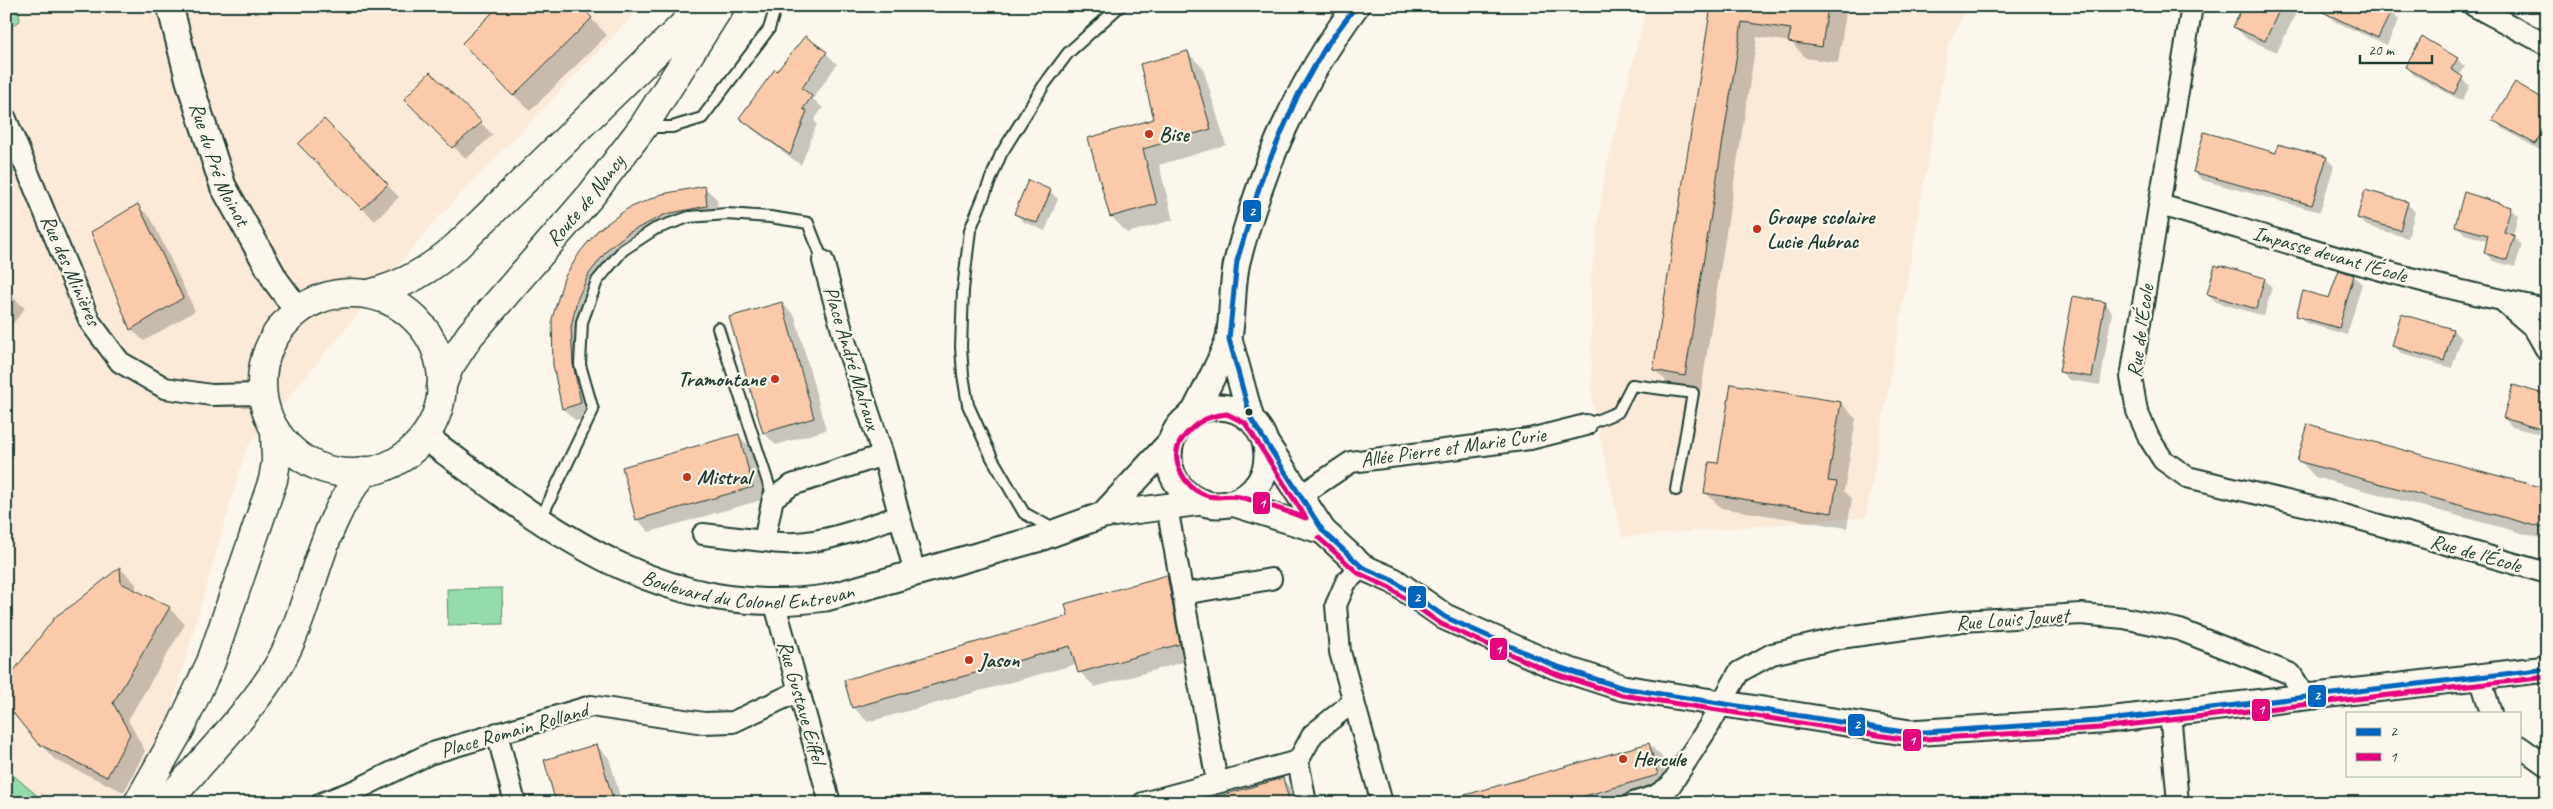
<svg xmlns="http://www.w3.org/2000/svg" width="2553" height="809" font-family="Caveat,sans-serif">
<rect width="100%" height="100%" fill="#fbf7ec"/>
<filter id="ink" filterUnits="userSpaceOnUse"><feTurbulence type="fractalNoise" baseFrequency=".02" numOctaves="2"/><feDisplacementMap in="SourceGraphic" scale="10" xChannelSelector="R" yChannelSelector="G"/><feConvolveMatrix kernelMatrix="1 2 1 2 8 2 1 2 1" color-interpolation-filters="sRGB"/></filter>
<g filter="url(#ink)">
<path fill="#fbead8" d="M 18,6 L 642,6 L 433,223 L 246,449 L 168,720 L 119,803 L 46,803 L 6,769 L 6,182 L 14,172 L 6,148 L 6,30 L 20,21 Z
M 1647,6 L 1968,6 L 1948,45 L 1866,517 L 1622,537 L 1592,401 L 1591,279 L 1604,178 Z"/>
<path fill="#94dcaa" stroke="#5a8c6f" d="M 6,6 L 18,6 L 20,21 L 6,30 Z
M 6,148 L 14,172 L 6,182 Z
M 502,588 L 503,624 L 448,625 L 447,589 Z
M 6,769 L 46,803 L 6,803 Z"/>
<path fill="#0003" d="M 579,6 L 607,35 L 530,111 L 514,95 Z
M 1712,6 L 1847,6 L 1838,63 L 1806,58 L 1791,42 L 1757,37 L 1701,391 L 1671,386 L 1654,369 Z
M 2244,6 L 2293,6 L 2297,11 L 2277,52 L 2247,39 L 2235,27 Z
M 2391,12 L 2399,20 L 2387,45 L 2334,21 L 2326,13 Z
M 1187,52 L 1203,68 L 1226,145 L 1159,165 L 1173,220 L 1127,233 L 1111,216 Z
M 826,53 L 837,64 L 813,99 L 823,108 L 814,120 L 817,124 L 801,165 L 752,129 L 741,118 L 778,72 Z
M 2457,59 L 2465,67 L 2459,76 L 2470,86 L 2462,101 L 2414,75 L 2407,67 Z
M 406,99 L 481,123 L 493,135 L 466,159 Z
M 2547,103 L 2547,146 L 2543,152 L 2502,128 L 2494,119 Z
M 324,121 L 399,197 L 375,221 L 300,144 Z
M 2277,154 L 2326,158 L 2334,166 L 2320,212 L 2202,180 L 2194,172 Z
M 704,187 L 717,199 L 719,218 L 678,226 L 640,245 L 622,260 L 601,286 L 589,313 L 583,341 L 585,378 L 593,416 L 576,421 L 563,409 L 554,365 L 581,253 Z
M 1050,191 L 1058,199 L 1045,231 L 1024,222 L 1016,214 Z
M 2407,203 L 2415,212 L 2408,238 L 2367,226 L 2358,218 Z
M 138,206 L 151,218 L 195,311 L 144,341 L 131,329 Z
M 2510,208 L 2518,216 L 2513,236 L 2522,245 L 2515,267 L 2493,261 L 2485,253 L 2488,241 L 2465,234 L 2457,226 Z
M 2353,276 L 2362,284 L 2347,335 L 2306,323 L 2298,315 L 2330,300 Z
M 2264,279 L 2272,287 L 2264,316 L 2216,302 L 2208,294 Z
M 6,291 L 25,308 L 6,333 Z
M 782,303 L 795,316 L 826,430 L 776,445 L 764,433 Z
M 2104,303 L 2112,312 L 2100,385 L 2069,380 L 2060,371 Z
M 2402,316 L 2453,330 L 2461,339 L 2452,368 L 2402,354 L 2394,346 Z
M 2547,396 L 2547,436 L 2512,427 L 2504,418 Z
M 1841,403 L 1856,419 L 1844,491 L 1852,499 L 1847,528 L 1721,508 L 1706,493 L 1719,465 Z
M 739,436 L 751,448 L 765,499 L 649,532 L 637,519 Z
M 2299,460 L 2547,490 L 2547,540 L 2315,477 Z
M 120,568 L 136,584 L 136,592 L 169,608 L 185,624 L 128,720 L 145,751 L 124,792 L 55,760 L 39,743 L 75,605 Z
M 1167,577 L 1182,592 L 1194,659 L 1095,687 L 1080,672 L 1077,664 L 868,722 L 853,707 Z
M 1649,744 L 1662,757 L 1670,787 L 1615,803 L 1472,803 Z
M 597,746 L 609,758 L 622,803 L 557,803 Z
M 1283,780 L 1299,796 L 1301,803 L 1199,803 Z"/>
<path fill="#fbcaaa" stroke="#1f3d34" d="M 499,6 L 581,6 L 592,18 L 513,96 L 462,43 Z
M 1711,6 L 1828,6 L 1822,47 L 1788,42 L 1791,29 L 1742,22 L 1685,376 L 1653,370 Z
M 2243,6 L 2281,6 L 2265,41 L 2233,27 Z
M 2310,6 L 2394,6 L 2378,38 Z
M 805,36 L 827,52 L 802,88 L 812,96 L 803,109 L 807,111 L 790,155 L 739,118 L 775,69 L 777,71 Z
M 2422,37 L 2458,58 L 2451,69 L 2463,77 L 2454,94 L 2405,67 Z
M 1188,51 L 1211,129 L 1143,149 L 1157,204 L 1110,217 L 1088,138 L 1154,119 L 1140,64 Z
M 430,72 L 482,122 L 452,148 L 404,99 Z
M 2515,82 L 2547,101 L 2547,124 L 2535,144 L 2492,120 Z
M 324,119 L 388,184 L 362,209 L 298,144 Z
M 2204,132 L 2276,153 L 2278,144 L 2327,157 L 2312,205 L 2193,172 Z
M 1028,180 L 1051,190 L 1037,223 L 1014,214 Z
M 705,186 L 707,206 L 666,214 L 628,233 L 609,248 L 589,274 L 577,300 L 571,327 L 573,364 L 581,403 L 562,409 L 553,365 L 552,319 L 564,278 L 580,252 L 598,230 L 627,209 L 662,194 Z
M 2365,190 L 2408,202 L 2400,230 L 2357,218 Z
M 2464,192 L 2511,207 L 2504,232 L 2515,236 L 2507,260 L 2484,253 L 2488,235 L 2455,226 Z
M 138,204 L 183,298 L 130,330 L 91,232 Z
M 2215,265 L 2220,267 L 2220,265 L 2265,278 L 2256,309 L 2207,294 Z
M 2339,270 L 2354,275 L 2339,328 L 2296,316 L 2303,291 L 2329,298 Z
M 2073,296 L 2105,302 L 2092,377 L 2059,372 Z
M 782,302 L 814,418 L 763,433 L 729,317 Z
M 2401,314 L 2453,329 L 2444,361 L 2392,346 Z
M 1731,384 L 1841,402 L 1828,481 L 1837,482 L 1832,513 L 1704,493 L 1709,462 L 1718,463 Z
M 2513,385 L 2547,395 L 2547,431 L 2503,418 Z
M 2308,424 L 2547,489 L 2547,529 L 2297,461 Z
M 739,434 L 753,487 L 636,520 L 622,467 Z
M 120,567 L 121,583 L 170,607 L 113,703 L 130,734 L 107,777 L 38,744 L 6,704 L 6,681 L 56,616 L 74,604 Z
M 1167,575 L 1180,644 L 1078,673 L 1070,646 L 852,708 L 844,680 L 1068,616 L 1065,604 Z
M 1649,743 L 1658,775 L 1560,803 L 1459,803 L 1458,797 Z
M 597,744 L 614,803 L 556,803 L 544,760 Z
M 1283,778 L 1290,803 L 1217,803 L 1216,797 Z"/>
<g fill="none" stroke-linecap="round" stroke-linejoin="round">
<defs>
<path id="service" d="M 647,127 L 672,127 L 702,118 L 769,29 L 776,6
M 718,328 L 773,498
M 1586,425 L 1618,412 L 1632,385 L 1693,393 L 1676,490
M 540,520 L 593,410 L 580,365 L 582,322 L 597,281 L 623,250 L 655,229 L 689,217 L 727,214 L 770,217 L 808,223 L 823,261
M 1055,530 L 1024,513 L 992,458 L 968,405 L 963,375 L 961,347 L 963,290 L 970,230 L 1001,154 L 1044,85 L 1068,53 L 1120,6"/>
<path id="minor" d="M 2192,6 L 2131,377 L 2137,411 L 2149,438 L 2163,460 L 2187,477 L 2341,514 L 2547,573
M 2474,6 L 2547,45
M 6,119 L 90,322 L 120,362 L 165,388 L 211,395 L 262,394
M 2160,205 C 2288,242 2416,285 2547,309
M 823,261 L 845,341 L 883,455 L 915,573
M 2505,303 L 2534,328 L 2547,351
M 883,455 L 792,485 L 773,498 L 764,541 C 809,550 857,530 899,516
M 1300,496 L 1351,462 L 1530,439 L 1586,425
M 1167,507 L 1217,782
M 703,534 L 764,541
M 1362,567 L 1346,582 L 1336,605 L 1340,652 L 1382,803
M 1183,594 L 1271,579
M 774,601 L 830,803
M 2480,677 L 2491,713
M 2170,712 L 2178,803
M 497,733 L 515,803
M 2519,746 L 2547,766
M 1298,761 L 1306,803
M 322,803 L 356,790 L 429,754 L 591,706 L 704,723 L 733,722 L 799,691
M 1143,803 L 1298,761 L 1313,734 L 1354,701
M 1633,803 L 1655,796 L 1670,786 L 1709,726 L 1739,672 L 1772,654 L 1840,638 L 1962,621 L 2081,614 L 2124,618 L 2180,630 L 2291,674 L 2305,696"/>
<g id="tertiary">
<path id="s1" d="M 170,6 L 189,81 L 223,186 L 276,281 L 298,311"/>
<path d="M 1229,339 L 1251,419"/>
<circle cx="1218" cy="456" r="49"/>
<path d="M 1194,413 C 1203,394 1225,355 1229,337 C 1234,311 1231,283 1238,258 C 1264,163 1297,86 1356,6"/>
<path id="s2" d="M 424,436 C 549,529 659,621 826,598 L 1037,539 L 1103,515 L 1201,502"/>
<path d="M 1267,445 L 1323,531 L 1362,567 L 1394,581 L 1445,617 L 1555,666 L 1623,688 L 1910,733 L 2099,721 L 2547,669"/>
<path d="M 1232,503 L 1323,531"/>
<path d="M 1103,515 L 1171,442"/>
</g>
<g id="secondary">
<circle cx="352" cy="383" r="90"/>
<path d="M 369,294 C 404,285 430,270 457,246 L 703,6"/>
<path id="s3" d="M 441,388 L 449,367 L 470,335 L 592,194 L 643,127 L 720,6"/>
<path d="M 138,803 L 180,729 L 211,662 L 273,480 L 276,462 L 275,430"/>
<path d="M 166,803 C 202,760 254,709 281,661 C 314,601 319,520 366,471"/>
</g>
</defs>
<use href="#service" stroke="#1f3d34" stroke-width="14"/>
<use href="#minor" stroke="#1f3d34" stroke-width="24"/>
<use href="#tertiary" stroke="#1f3d34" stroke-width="29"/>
<use href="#secondary" stroke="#1f3d34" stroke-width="31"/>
<use href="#service" stroke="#fbf7ec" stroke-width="10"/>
<use href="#minor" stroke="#fbf7ec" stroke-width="20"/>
<use href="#tertiary" stroke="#fbf7ec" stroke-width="25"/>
<use href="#secondary" stroke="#fbf7ec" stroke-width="28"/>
<defs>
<path id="bus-1" d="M 1356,6 L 1325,48 L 1298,95 L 1263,175 L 1237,261 L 1229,339 L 1251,419 L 1323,531 L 1362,567 L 1394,581 L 1445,617 L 1555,666 L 1623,688 L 1910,733 L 2099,721 L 2547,669"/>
<path id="bus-2" d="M 1227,414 L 1245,423 L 1306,518 C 1284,511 1262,502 1239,497 C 1228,494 1216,500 1205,495 C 1184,487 1168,459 1182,439 C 1195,422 1207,416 1227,414 Z
M 1319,538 L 1358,573 L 1390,588 L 1441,624 L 1553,673 L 1622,695 L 1909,740 L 2100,728 L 2547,677"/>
</defs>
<use href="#bus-1" stroke="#fbf7ec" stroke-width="9"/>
<use href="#bus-2" stroke="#fbf7ec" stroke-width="9"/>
<use href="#bus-1" stroke="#0065bd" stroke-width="5"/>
<use href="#bus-2" stroke="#e5007d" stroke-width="5"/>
</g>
</g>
<g fill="#c8321e" stroke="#fbf7ec" stroke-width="2">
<circle cx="1149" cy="134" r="5"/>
<circle cx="1757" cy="229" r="5"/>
<circle cx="775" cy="379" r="5"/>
<circle cx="687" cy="477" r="5"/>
<circle cx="969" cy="660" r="5"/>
<circle cx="1623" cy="759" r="5"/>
</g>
<circle fill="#1f3d34" stroke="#fbf7ec" stroke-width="2" cx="1249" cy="412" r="4.5"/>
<g text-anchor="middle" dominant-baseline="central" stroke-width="4.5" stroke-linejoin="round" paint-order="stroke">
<g font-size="21" font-weight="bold" fill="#1f3d34" stroke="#fbf7ec" text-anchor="start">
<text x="1159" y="134">Bise</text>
<text x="1767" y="217">Groupe scolaire<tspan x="1767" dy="24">Lucie Aubrac</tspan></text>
<text x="765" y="379" text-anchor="end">Tramontane</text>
<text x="697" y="477">Mistral</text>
<text x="979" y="660">Jason</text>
<text x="1633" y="759">Hercule</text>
</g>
<g font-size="21" fill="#1f3d34" stroke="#fbf7ec">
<text stroke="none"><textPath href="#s1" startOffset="166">Rue du Pré Moinot</textPath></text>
<text stroke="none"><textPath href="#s3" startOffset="238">Route de Nancy</textPath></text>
<text transform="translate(2330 254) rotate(16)">Impasse devant l'École</text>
<text transform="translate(71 270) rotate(66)">Rue des Minières</text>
<text transform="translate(2140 331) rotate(-82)">Rue de l'École</text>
<text transform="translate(852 358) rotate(73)">Place André Malraux</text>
<text transform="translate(1453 447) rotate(-8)">Allée Pierre et Marie Curie</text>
<text transform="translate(2476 553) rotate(16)">Rue de l'École</text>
<text stroke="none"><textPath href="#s2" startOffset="368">Boulevard du Colonel Entrevan</textPath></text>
<text transform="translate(2012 619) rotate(-4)">Rue Louis Jouvet</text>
<text transform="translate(802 702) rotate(74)">Rue Gustave Eiffel</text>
<text transform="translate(514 730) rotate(-16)">Place Romain Rolland</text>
</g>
</g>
<g stroke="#fbf7ec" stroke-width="2">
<rect x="1242" y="199" width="20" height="24" rx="5" fill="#0065bd"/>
<rect x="1252" y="491" width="19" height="24" rx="5" fill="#e5007d"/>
<rect x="1407" y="585" width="20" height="24" rx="5" fill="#0065bd"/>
<rect x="1489" y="637" width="19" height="24" rx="5" fill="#e5007d"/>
<rect x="2307" y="684" width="20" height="24" rx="5" fill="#0065bd"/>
<rect x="2251" y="698" width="20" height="24" rx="5" fill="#e5007d"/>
<rect x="1847" y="713" width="19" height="24" rx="5" fill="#0065bd"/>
<rect x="1902" y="728" width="20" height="24" rx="5" fill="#e5007d"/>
</g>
<g font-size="14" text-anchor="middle" font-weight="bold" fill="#fff">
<text x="1252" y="216">2</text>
<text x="1262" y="508">1</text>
<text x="1417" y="602">2</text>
<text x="1498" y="654">1</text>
<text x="2317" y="700">2</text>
<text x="2261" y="714">1</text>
<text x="1857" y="729">2</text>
<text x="1912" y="745">1</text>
</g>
<rect width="2553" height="809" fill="none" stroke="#fbf7ec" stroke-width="25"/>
<rect x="12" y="12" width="2528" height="784" fill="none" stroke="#1f3d34" stroke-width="2" filter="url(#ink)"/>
<rect x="2346" y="712" width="175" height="65" fill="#fbf7ec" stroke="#a3ada2"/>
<rect x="2356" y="728" width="25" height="8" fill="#0065bd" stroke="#a3ada2"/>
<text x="2390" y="736" font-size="15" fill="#1f3d34">2</text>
<rect x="2356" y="753" width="25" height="8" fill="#e5007d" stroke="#a3ada2"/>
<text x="2390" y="762" font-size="15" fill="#1f3d34">1</text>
<path d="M2360 55v8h72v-8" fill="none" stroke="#1f3d34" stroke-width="2.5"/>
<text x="2368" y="55" font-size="15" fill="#1f3d34" stroke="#fbf7ec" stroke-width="4" paint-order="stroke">20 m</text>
</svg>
